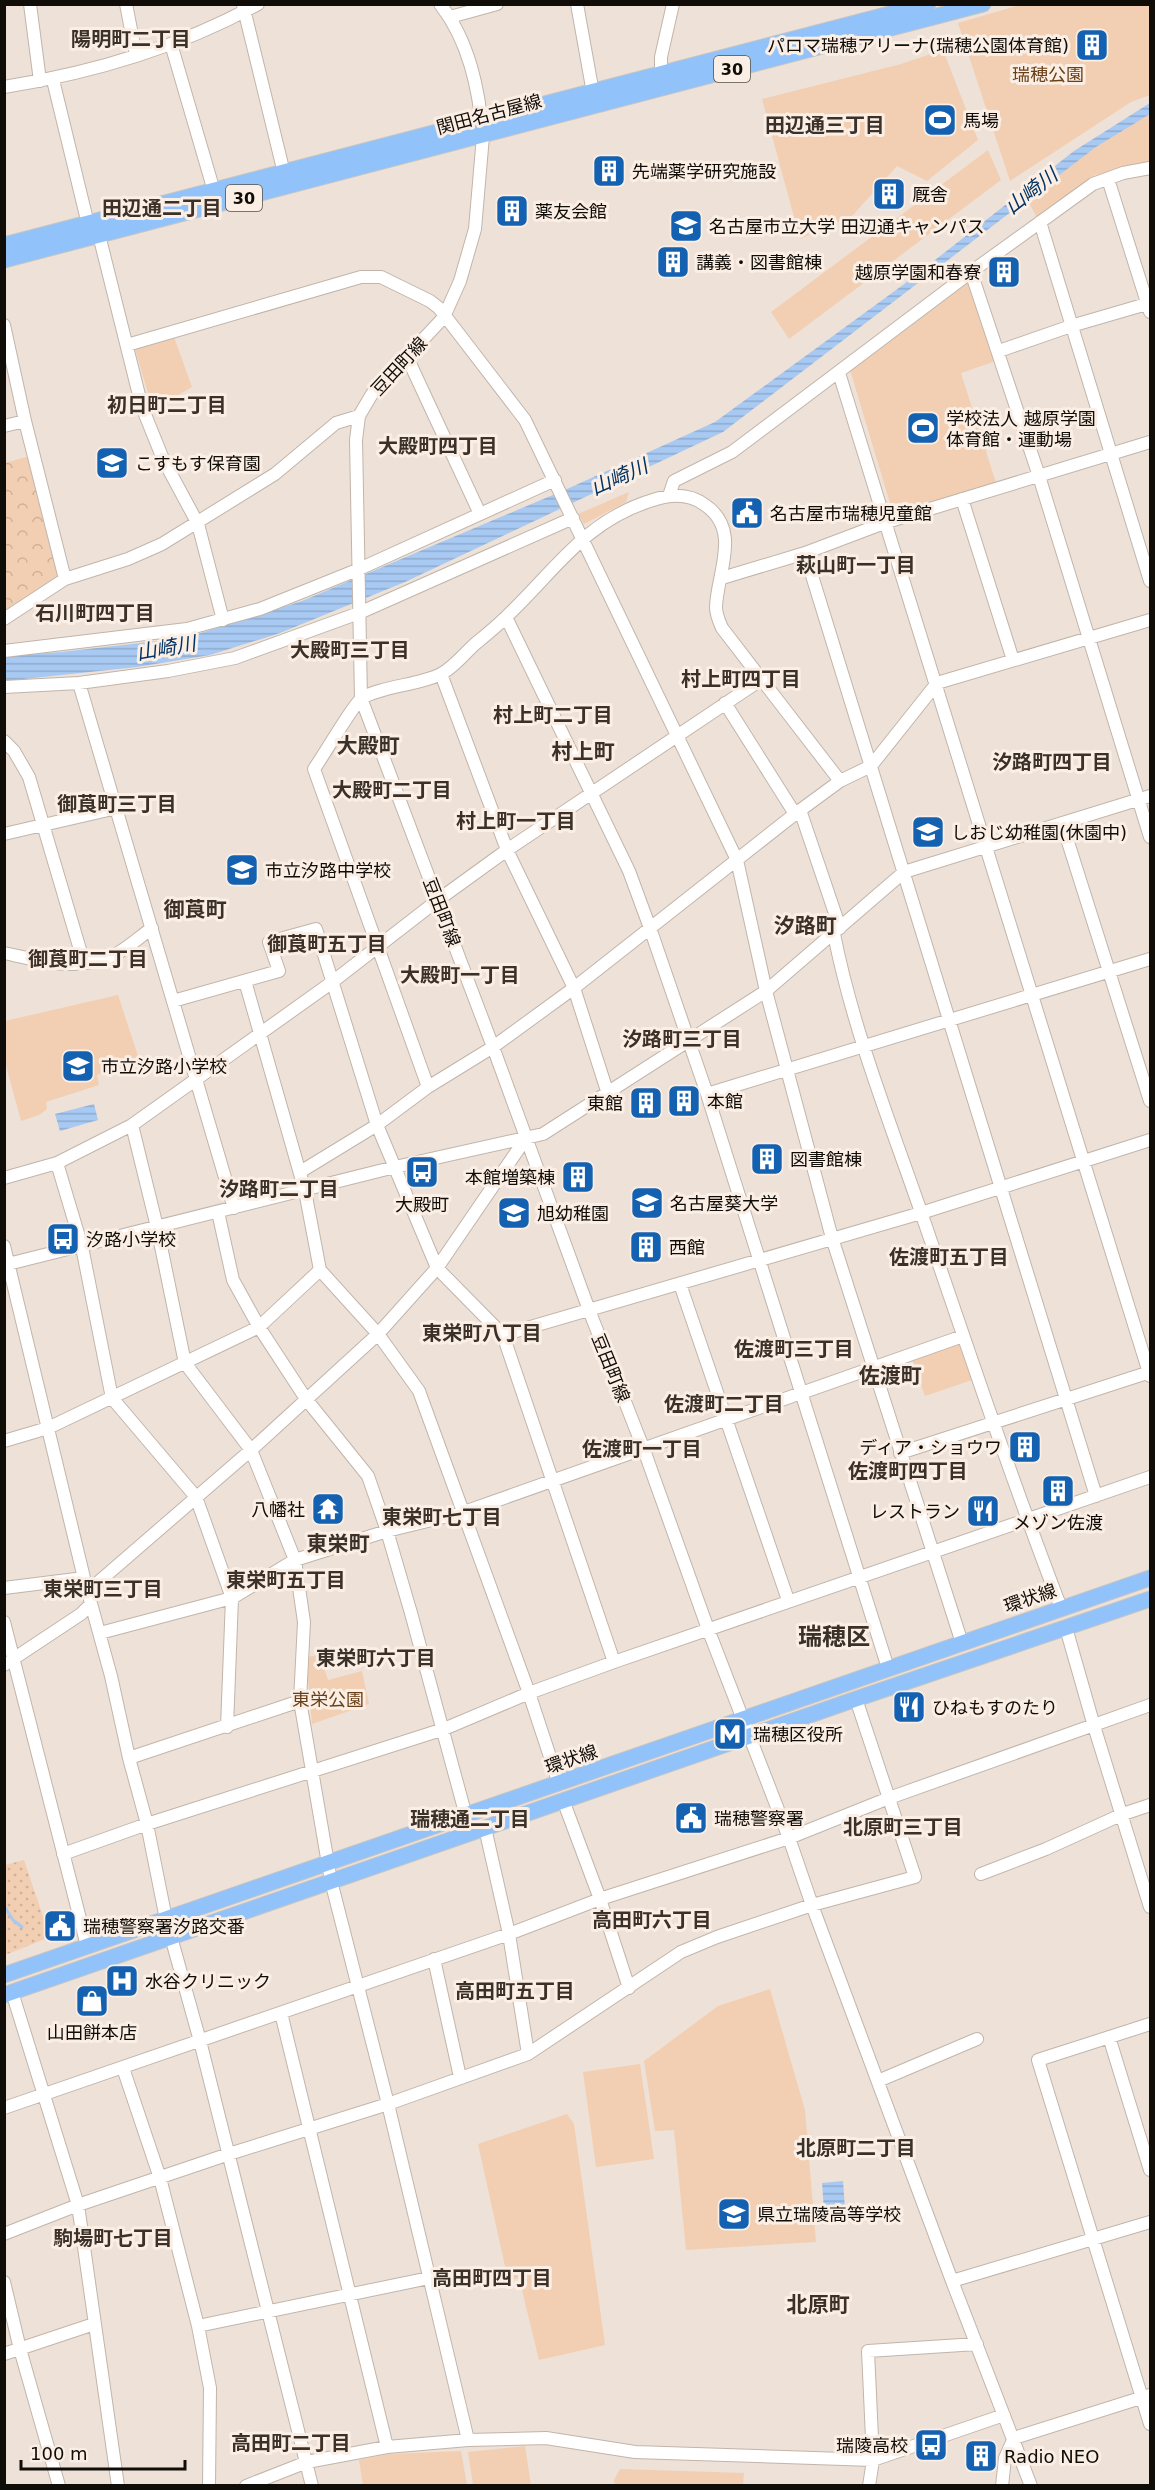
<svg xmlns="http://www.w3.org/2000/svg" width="1155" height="2490" font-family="'DejaVu Sans','Noto Sans JP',sans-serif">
<defs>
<pattern id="forest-crowns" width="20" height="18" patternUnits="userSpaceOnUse" patternTransform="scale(1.5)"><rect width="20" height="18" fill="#f2cfb2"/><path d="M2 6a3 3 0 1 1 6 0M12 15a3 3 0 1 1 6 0" fill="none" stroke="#ceb198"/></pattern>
<pattern id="garden-dots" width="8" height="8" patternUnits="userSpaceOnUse" patternTransform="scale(1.5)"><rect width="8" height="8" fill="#f2cfb2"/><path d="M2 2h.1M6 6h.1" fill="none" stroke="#ceb198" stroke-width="1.8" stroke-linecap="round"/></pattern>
<pattern id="water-rules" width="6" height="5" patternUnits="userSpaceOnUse" patternTransform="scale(1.5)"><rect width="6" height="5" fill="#a7c9f2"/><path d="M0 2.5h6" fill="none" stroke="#8fabce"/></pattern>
</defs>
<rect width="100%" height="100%" fill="#eee1d7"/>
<path fill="url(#forest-crowns)" d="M 33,455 L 65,579 L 5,619 L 5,463 Z"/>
<path fill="#f2cfb2" d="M 1023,4 L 1150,5 L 1150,95 L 1131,102 L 1010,181 L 958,23 Z
M 943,50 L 978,140 L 927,181 L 897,166 L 853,215 L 800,239 L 762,99 L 901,64 Z
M 1150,114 L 1150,166 L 1095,175 L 1038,220 L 1027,199 L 1096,147 Z
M 988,150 L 1001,180 L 789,339 L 771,312 Z
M 971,279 L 996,361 L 961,373 L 996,483 L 893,513 L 850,370 Z
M 174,337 L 192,387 L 153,410 L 135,349 Z
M 629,492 L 626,502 L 584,524 L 578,514 Z
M 118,995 L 139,1059 L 110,1068 L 111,1070 L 97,1075 L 99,1085 L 46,1102 L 47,1109 L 39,1115 L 21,1121 L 5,1062 L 5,1021 Z
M 962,1341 L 975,1379 L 925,1396 L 912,1359 Z
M 320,1655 L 328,1680 L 362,1671 L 369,1704 L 312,1724 L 306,1657 Z
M 770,1989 L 805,2110 L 816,2242 L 686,2250 L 674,2130 L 655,2131 L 644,2061 L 718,2006 Z
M 640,2064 L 654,2159 L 596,2167 L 583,2072 Z
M 567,2114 L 574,2124 L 605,2345 L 539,2360 L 519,2278 L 508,2280 L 478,2144 Z
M 525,2446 L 531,2485 L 473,2485 L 468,2452 Z
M 461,2451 L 467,2485 L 363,2485 L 359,2460 L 389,2454 Z
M 620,2469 L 744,2473 L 743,2485 L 615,2485 L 614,2480 Z"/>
<path fill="url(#garden-dots)" d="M 24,1860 L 50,1937 L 5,1955 L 5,1865 Z"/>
<path fill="url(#water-rules)" d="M 1150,103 L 1150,114 L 1096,147 L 723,432 L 405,582 L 280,633 L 210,655 L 137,667 L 5,681 L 5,656 L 61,652 L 185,638 L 302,601 L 567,489 L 715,422 L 907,282 L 1074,151 Z
M 94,1104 L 98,1120 L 60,1131 L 55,1114 Z
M 843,2181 L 846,2222 L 825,2223 L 822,2183 Z"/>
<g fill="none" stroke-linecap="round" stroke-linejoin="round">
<path stroke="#a7c9f2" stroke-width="3" d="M 4,1906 L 13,1920 L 22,1927"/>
<defs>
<path id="minor" d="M 30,4 L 40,81
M 126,4 L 136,55
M 440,4 C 469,41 479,89 483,136 L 475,229 L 460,281 L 444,317 L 372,394 L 359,416 L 356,440 L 361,698 L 493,1047 L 589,1310 L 644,1450 L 708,1629 L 789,1838 L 812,1905 L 952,2281 L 1031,2486
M 577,4 L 593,93
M 243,5 L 284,173
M 450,17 L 497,4
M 171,44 L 214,191
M 53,80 L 88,224
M 661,80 L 661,57 L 673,4
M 4,87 C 91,73 180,47 258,4
M 1108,179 L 1150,312
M 1040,222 L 1150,581
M 99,235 L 142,407 L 163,459 L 198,524 L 223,620
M 971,272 L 1039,476 L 1150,837
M 4,325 L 25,421 L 65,579
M 127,345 L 361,277 L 381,277 L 430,301 L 439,308 L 525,420 L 737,860 L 766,991 L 832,1238 L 962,1643
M 999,351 L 1071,326 L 1150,303
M 407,357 L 480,514
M 839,373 L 1150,1376
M 4,426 L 25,421
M 669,496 L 674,481 L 732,452 L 971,272 L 1093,184 L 1123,173 L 1150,168
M 962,499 L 1013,660
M 805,553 L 1096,1496
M 722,578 L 805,553 L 887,522 L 1150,442
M 506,617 L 629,871 L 650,928 L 707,1094 L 888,1668
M 4,619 L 65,579 L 128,559 L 162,544 L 275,474 L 336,423 L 359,416
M 4,651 L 187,629 L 260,609 L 357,570 L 555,480
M 441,674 L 507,850 L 574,988 L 608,1094
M 79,683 L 234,1208
M 4,687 L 79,683 L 168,671 L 235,658 L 359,613 L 573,518
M 725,703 L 795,814
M 4,741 L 14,751 L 29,777 L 84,963
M 800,810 L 840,928
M 1062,823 L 1150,1101
M 4,834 L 117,808
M 834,934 C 853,1030 890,1122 922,1215 C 967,1346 1011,1478 1061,1608
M 4,953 C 42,961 82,973 118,953 C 130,946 141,936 152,928
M 245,981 L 305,1191 L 320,1270
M 173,1001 L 279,971 L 269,942 L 316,929 L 377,1125 L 437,1268 L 503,1335 L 614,1662
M 428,1087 L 314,769 C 322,758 355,702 362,698 C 382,686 420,685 441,674 C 453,668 465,653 475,644 C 486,635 496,627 506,617 C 556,570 584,521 653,500 C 671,494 689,493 705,505 C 742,530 717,573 716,607 C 716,615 719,621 722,628 L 840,781
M 707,1094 L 1150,959
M 132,1125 L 157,1227 L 185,1363 L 251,1450 L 295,1560 L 304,1622 L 300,1701 L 331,1881 L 388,2104 L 468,2440
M 57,1163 L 82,1247 L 112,1398 L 196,1497 L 232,1598 L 227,1727
M 300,1172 L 377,1125 L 428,1087 L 493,1047 L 574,988 L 795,814 L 840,781 L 871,766 L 937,683 L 1150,620
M 4,1178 L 57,1163 L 132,1125 L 331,983 L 438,900 L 507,850 L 762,679
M 218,1212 L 233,1280 L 259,1327 L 306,1399 L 368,1476 L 387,1531 L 411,1613 L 466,1816
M 4,1246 L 84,1578 L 111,1676 L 129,1758 L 147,1824 L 166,1919 L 200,2041 L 312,2486
M 4,1265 L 395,1167 L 543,1134 L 766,991 L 904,872 L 1150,796
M 680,1284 L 788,1600
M 503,1335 L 921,1213 L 1150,1140
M 4,1441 L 48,1428 L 259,1327 L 320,1270 L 378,1334 L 419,1391 L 529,1693 L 559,1784
M 900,1453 L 1150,1372
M 4,1588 L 84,1578
M 88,1591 L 251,1450 L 378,1334 L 437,1268 L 526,1138
M 4,1622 L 87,1946
M 1066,1628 L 1094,1726 L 1150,1907
M 100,1633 L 232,1598 L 295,1560 L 387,1531 L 464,1512 L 963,1336
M 4,1665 L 81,1614 L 91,1604
M 129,1758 L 300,1701
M 563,1800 L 600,1899 L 629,1988
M 485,1828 L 509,1934 L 528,2054
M 63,1854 L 147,1824 L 444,1729 L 529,1693 L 614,1662 L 1150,1477
M 981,1874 L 1046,1849 L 1123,1814 L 1150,1805
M 434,1959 L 460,2077
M 12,1992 L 78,2205 L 118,2486
M 281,2013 L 387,2447
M 1150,2024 L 1038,2060 L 1150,2424
M 1109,2037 L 1150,2170
M 123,2068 L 160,2178 L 198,2326 L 210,2388 L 209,2486
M 878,2081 L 977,2039
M 4,2108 L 509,1934 L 600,1899 L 789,1838 L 889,1798 L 1150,1705
M 4,2234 L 78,2205 L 229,2154 L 388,2104 L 528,2054 L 681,1952 L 717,1937 L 812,1905 L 915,1877 L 856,1699
M 952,2281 L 1150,2222
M 4,2282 L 20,2349 L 59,2486
M 198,2326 L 429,2278
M 4,2354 L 94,2324
M 246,2486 L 307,2462 L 387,2447 L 468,2440 L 546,2438 L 635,2452 L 873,2460 L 1004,2415
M 869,2486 L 873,2460 L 868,2351 L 977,2344
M 1002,2486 L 1005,2458 L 1014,2438 L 1150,2395"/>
<path id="major" d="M 4,245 L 928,4
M 4,260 L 983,4
M 4,1975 L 1150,1578
M 4,1995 L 856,1699 L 1150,1599"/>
</defs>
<use href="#minor" stroke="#c1b5ab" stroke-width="14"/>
<use href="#major" stroke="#c6c5c4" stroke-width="17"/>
<use href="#minor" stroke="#fff" stroke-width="12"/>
<use href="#major" stroke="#92c2fa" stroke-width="15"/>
</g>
<defs>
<symbol id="building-square" viewBox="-11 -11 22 22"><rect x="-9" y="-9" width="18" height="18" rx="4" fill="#1361b0" stroke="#fbeee4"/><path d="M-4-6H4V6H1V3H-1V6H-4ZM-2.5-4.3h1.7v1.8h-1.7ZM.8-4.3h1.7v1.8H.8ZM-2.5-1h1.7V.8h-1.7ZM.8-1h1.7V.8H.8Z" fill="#fff"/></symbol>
<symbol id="stadium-square" viewBox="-11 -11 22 22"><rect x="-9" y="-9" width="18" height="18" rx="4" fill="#1361b0" stroke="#fbeee4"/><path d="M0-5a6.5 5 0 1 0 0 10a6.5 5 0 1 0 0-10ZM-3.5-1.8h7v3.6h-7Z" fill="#fff"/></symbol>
<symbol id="university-square" viewBox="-11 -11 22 22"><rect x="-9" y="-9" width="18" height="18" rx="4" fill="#1361b0" stroke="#fbeee4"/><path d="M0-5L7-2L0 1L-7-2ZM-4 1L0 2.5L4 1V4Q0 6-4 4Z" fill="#fff"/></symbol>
<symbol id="school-square" viewBox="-11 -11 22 22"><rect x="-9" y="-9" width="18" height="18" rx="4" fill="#1361b0" stroke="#fbeee4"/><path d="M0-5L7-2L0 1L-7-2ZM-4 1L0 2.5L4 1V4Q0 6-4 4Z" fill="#fff"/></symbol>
<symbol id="civic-square" viewBox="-11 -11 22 22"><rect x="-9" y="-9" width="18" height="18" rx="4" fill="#1361b0" stroke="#fbeee4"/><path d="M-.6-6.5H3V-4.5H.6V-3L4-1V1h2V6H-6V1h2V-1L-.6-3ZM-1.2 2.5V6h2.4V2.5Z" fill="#fff"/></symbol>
<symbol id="bus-square" viewBox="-11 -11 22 22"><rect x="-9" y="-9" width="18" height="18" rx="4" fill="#1361b0" stroke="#fbeee4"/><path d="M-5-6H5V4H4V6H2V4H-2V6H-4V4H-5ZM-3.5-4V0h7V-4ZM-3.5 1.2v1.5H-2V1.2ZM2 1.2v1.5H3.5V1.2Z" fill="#fff"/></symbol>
<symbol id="temple-square" viewBox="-11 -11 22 22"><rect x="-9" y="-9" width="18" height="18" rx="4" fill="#1361b0" stroke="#fbeee4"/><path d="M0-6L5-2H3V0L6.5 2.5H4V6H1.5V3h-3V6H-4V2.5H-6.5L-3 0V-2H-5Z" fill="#fff"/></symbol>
<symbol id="restaurant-square" viewBox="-11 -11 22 22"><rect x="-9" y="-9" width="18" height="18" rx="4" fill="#1361b0" stroke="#fbeee4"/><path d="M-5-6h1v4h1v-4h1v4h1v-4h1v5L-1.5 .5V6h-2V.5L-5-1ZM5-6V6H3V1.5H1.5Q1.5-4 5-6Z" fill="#fff"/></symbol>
<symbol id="metro-square" viewBox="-11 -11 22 22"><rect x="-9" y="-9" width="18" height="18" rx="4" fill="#1361b0" stroke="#fbeee4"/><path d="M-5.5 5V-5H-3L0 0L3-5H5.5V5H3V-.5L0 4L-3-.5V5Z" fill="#fff"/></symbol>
<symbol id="hospital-square" viewBox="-11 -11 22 22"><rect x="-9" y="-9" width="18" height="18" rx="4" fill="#1361b0" stroke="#fbeee4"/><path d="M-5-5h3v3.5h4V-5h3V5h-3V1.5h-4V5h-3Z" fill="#fff"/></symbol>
<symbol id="shop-square" viewBox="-11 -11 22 22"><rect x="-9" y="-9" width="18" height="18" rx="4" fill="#1361b0" stroke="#fbeee4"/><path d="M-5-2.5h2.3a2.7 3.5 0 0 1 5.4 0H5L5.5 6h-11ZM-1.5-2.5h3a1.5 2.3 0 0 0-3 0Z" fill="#fff"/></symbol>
</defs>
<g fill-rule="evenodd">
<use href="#building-square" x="1073" y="26" width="38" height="38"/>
<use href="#stadium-square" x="921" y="101" width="38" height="38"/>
<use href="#building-square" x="590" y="152" width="38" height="38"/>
<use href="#building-square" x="870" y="175" width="38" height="38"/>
<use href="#building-square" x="493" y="192" width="38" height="38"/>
<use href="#university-square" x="667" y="207" width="38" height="38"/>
<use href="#building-square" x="654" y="243" width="38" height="38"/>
<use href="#building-square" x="985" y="253" width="38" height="38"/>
<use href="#stadium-square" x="904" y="409" width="38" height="38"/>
<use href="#school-square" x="93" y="444" width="38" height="38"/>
<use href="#civic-square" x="728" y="494" width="38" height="38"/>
<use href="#school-square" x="909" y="813" width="38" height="38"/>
<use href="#school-square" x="223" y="851" width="38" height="38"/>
<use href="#school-square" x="59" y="1047" width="38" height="38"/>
<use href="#building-square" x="665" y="1082" width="38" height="38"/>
<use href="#building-square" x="627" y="1084" width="38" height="38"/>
<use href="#building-square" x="748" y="1140" width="38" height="38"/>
<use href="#bus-square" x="403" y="1153" width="38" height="38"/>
<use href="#building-square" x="559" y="1158" width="38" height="38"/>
<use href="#university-square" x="628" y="1184" width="38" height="38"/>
<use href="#school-square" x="495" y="1194" width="38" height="38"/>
<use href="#bus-square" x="44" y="1220" width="38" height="38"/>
<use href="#building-square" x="627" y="1228" width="38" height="38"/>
<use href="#building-square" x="1006" y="1428" width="38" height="38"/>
<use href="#building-square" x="1039" y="1472" width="38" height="38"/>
<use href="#temple-square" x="309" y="1490" width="38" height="38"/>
<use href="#restaurant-square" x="964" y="1492" width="38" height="38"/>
<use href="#restaurant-square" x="890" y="1688" width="38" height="38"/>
<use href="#metro-square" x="711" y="1715" width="38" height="38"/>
<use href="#civic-square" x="672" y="1799" width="38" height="38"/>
<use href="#civic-square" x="41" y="1907" width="38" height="38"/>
<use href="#hospital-square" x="103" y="1962" width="38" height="38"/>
<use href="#shop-square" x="73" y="1982" width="38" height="38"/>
<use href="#school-square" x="715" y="2195" width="38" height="38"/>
<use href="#bus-square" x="912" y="2426" width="38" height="38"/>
<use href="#building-square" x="962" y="2437" width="38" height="38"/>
</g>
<g text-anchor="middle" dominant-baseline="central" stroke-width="6" stroke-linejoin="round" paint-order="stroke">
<g fill="#fbeee4" stroke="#56504a" stroke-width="1.5">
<rect x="714" y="56" width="36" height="26" rx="4.5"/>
<rect x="226" y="185" width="36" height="26" rx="4.5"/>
</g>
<g font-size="16" font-weight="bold" fill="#100c08">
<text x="732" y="69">30</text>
<text x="244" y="198">30</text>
</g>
<g font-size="18" fill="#100c08" stroke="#fbeee4" text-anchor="start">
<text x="1069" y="45" text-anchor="end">パロマ瑞穂アリーナ(瑞穂公園体育館)</text>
<text x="963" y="120">馬場</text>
<text x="632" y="171">先端薬学研究施設</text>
<text x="912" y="194">厩舎</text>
<text x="535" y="211">薬友会館</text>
<text x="709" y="226">名古屋市立大学 田辺通キャンパス</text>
<text x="696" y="262">講義・図書館棟</text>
<text x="981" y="272" text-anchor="end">越原学園和春寮</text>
<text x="946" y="418">学校法人 越原学園<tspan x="946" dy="21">体育館・運動場</tspan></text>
<text x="135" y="463">こすもす保育園</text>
<text x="770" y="513">名古屋市瑞穂児童館</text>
<text x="951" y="832">しおじ幼稚園(休園中)</text>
<text x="265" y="870">市立汐路中学校</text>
<text x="101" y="1066">市立汐路小学校</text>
<text x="707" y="1101">本館</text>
<text x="623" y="1103" text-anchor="end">東館</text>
<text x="790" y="1159">図書館棟</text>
<text x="555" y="1177" text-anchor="end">本館増築棟</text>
<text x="670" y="1203">名古屋葵大学</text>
<text x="422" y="1204" text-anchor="middle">大殿町</text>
<text x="537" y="1213">旭幼稚園</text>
<text x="86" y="1239">汐路小学校</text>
<text x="669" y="1247">西館</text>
<text x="1002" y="1447" text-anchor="end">ディア・ショウワ</text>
<text x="305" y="1509" text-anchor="end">八幡社</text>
<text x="960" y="1511" text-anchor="end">レストラン</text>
<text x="1058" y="1522" text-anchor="middle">メゾン佐渡</text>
<text x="932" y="1707">ひねもすのたり</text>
<text x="753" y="1734">瑞穂区役所</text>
<text x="714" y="1818">瑞穂警察署</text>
<text x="83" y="1926">瑞穂警察署汐路交番</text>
<text x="145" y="1981">水谷クリニック</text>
<text x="92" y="2032" text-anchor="middle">山田餅本店</text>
<text x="757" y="2214">県立瑞陵高等学校</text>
<text x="908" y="2445" text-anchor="end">瑞陵高校</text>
<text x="1004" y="2456">Radio NEO</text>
</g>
<g font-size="18" fill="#683f16" stroke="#fbeee4">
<text x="1048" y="74">瑞穂公園</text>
<text x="328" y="1699">東栄公園</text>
</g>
<g font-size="18" fill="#100c08" stroke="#fbeee4">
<text transform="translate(489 114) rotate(-15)">関田名古屋線</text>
<text transform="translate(399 366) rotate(-47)">豆田町線</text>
<text transform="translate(442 912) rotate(69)">豆田町線</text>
<text transform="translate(611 1368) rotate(68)">豆田町線</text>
<text transform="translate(1030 1598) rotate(-19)">環状線</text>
<text transform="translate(571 1759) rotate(-19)">環状線</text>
</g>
<g font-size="20" font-weight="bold" fill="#3b3129" stroke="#fbeee4">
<text x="131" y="39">陽明町二丁目</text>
<text x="825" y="125">田辺通三丁目</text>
<text x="162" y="208">田辺通二丁目</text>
<text x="167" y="405">初日町二丁目</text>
<text x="438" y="446">大殿町四丁目</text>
<text x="856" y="565">萩山町一丁目</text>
<text x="95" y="613">石川町四丁目</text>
<text x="350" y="650">大殿町三丁目</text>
<text x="741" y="679">村上町四丁目</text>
<text x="553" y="715">村上町二丁目</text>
<text x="1052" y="762">汐路町四丁目</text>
<text x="392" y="790">大殿町二丁目</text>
<text x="117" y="804">御莨町三丁目</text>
<text x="516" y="821">村上町一丁目</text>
<text x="327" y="944">御莨町五丁目</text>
<text x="88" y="959">御莨町二丁目</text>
<text x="460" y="975">大殿町一丁目</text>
<text x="682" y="1039">汐路町三丁目</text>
<text x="279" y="1189">汐路町二丁目</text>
<text x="949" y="1257">佐渡町五丁目</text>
<text x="482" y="1333">東栄町八丁目</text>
<text x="794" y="1349">佐渡町三丁目</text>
<text x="724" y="1404">佐渡町二丁目</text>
<text x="642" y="1449">佐渡町一丁目</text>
<text x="908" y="1471">佐渡町四丁目</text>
<text x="442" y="1517">東栄町七丁目</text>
<text x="286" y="1580">東栄町五丁目</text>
<text x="103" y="1589">東栄町三丁目</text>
<text x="376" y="1658">東栄町六丁目</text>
<text x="470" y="1819">瑞穂通二丁目</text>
<text x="903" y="1827">北原町三丁目</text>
<text x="652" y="1920">高田町六丁目</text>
<text x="515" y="1991">高田町五丁目</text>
<text x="856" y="2148">北原町二丁目</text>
<text x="113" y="2238">駒場町七丁目</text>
<text x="492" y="2278">高田町四丁目</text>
<text x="291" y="2443">高田町二丁目</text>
</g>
<g font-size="20" font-style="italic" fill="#023363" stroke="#fbeee4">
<text transform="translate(1031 191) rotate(-38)">山崎川</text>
<text transform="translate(619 477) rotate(-24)">山崎川</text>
<text transform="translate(166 648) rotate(-10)">山崎川</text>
</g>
<g font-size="21" font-weight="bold" fill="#3b3129" stroke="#fbeee4">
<text x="368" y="746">大殿町</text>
<text x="583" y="752">村上町</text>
<text x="195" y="910">御莨町</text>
<text x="805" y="926">汐路町</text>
<text x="890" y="1376">佐渡町</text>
<text x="338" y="1544">東栄町</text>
<text x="818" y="2305">北原町</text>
</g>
<g font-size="24" font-weight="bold" fill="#3b3129" stroke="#fbeee4">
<text x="834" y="1637">瑞穂区</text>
</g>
</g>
<rect width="1155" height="2490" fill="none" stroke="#100c08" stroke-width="12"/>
<path d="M21 2460v9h164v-9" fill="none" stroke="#100c08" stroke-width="3"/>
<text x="30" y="2460" font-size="18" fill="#100c08" stroke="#fbeee4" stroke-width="4.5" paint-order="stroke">100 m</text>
</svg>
